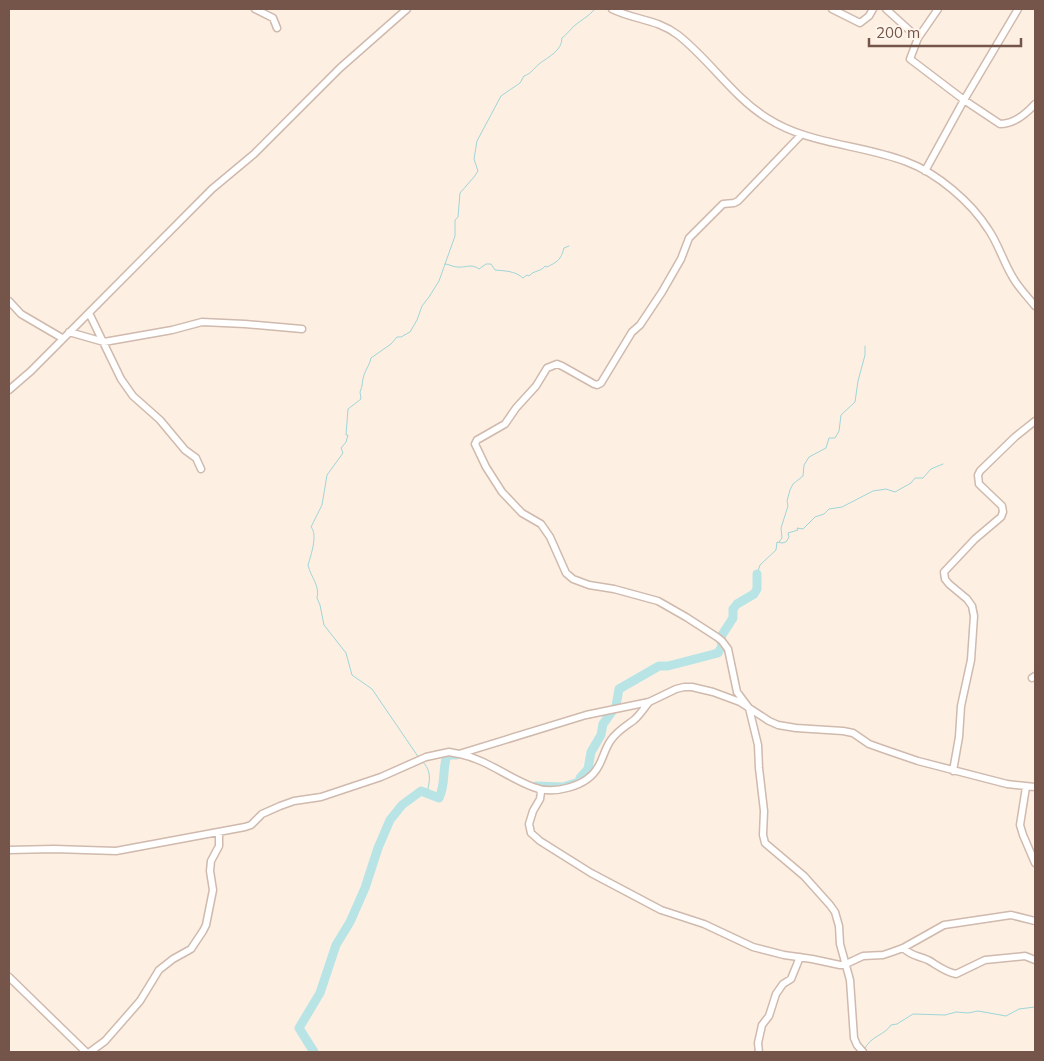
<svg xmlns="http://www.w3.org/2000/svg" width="1044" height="1061" font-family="Mulish,sans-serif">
<rect width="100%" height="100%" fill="#fdf0e3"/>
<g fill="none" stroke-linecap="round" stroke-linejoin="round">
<path stroke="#9ed5d8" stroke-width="1" d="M 445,264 C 449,264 453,267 457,267 C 466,268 471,263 479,269 L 486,264 L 491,264 L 495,270 C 506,271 515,271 523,278 L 527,275 L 529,276 C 534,270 541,272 545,266 L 547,267 C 557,262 561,260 564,248 L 569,246
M 779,542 L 782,538 L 781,528 L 788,506 L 787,501 L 790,490 L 793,484 L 803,476 L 804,465 L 809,457 L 826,448 L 829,438 L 835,438 L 839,431 L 841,415 L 855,402 L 858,381 L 865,355 L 865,346
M 757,574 L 760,565 L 776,550 L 777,542 L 782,543 L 786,542 L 789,537 L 788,533 L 798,530 L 797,528 L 803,529 L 815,517 L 824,514 L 829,509 L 842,507 L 873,491 L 886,489 L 895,492 L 911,483 L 915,478 L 923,478 L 931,469 L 943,464
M 419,758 L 372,689 L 352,675 L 346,653 L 324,625 L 320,605 L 317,598 C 320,585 311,578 308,565 C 311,555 318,535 311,527 L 322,505 L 327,475 L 343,453 L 341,448 L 346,442 L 348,435 L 346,435 L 348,409 L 361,399 L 360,392 C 363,386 362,380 364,375 C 366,369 370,364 371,358 L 391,344 L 397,337 L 401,337 L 410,332 L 417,320 L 422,306 L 429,297 L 439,281 L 455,236 L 455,220 L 458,217 L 460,193 L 474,177 L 478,171 L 474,159 L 477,141 L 501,96 L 520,83 L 524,76 C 532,73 533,69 539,64 C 548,57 562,51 562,38 C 567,34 570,30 574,26 C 581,20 588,17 594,10
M 422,761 C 432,771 430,780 427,793
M 864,1050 C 871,1035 884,1036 891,1025 L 897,1024 L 913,1014 L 945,1015 L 956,1012 L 968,1013 L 978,1011 L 1006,1016 L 1019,1009 L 1035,1007"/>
<path stroke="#b8e4e6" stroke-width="9" d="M 536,786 L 563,787 L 579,782 L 580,778 L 588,769 L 591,752 L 601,735 L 603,724 L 616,706 L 619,689 L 659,666 L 668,666 L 718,653 L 722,646 L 721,639 L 722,635 L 733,618 L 733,609 L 737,604 L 754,594 L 757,589 L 757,574
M 314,1052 L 299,1028 L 320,993 L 336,945 L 350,922 L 365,888 L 378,848 L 390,820 L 402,805 L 421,791 L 439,798 C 446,784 442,770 447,755 L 456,755"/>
<defs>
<path id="minor" d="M 255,9 L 273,18 L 277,28
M 612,9 C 634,20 657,19 678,35 C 710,60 732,96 767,118 C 809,145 861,144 907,162 C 937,173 971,202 988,229 C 998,243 1003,261 1012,276 C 1018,287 1027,296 1035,306
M 832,9 L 860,23 L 869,16 L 873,9
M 886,9 L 918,38 L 938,9
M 918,38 L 910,59 L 964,100 L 1018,9
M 801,135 L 738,201 L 734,203 L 723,204 L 689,238 L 681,259 L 662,292 L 640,325 L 632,332 L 601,383 L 597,385 L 594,384 L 562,366 L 557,364 L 547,368 L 536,386 L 516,408 L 505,424 L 477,440 L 475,444 L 486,467 L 502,492 L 522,513 L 541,524 L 550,537 L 566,573 L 573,579 L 589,585 L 614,589 L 658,601 L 686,617 L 717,637 L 722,641 L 728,649 L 737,692 L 749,708 L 758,745 L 759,768 L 764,811 L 763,835 L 765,843 L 804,876 L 830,905 L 835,912 L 839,926 L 840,944 L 850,980 L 854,1038 L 857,1045 L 863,1052
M 925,171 L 964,100 L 1000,124 C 1014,124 1026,114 1035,104
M 9,301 L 21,314 L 62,338
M 89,313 L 121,379 L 133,396 L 160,420 L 185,450 L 196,458 L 201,469
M 69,332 L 104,342 L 172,330 L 202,322 L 245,324 L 302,329
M 9,390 L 31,371 L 212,189 L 254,154 L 340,68 L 407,9
M 1032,678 L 1035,676
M 460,754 C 487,760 507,777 533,787 C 553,795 587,787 598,767 C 603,759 605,748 611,740 C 617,731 626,726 634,720 C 640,715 644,708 649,702
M 953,771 L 959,737 L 961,706 L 971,660 L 974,616 L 972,606 L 967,599 L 949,584 L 945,579 L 944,572 L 975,539 L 1001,517 L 1003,512 L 1002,506 L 979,484 L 978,475 L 980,471 L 1015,437 L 1035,421
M 1026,787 L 1020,825 L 1023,835 L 1035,863
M 539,789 L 541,792 L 540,799 L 533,811 L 529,824 L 531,833 L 540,841 L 591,873 L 661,910 L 704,924 L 753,947 L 784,955 L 812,959 L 840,965 L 846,964 L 863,956 L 883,955 L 892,952 L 903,948 L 944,925 L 1011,915 L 1035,921
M 9,850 L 54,849 L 116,851 L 245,827 L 251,825 L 262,814 L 280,806 L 294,801 L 321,797 L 381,777 L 426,757 L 449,752 L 459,754 L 586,715 L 649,702 L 676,689 L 684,687 L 692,687 L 713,692 L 740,702 L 769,721 L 778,725 L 796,728 L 843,731 L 853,733 L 869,744 L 883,749 L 918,761 L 1007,784 L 1035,787
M 903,948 C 913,957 917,955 928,960 C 937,965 945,972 956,974 L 985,960 L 1025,956 L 1035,960
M 9,977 L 86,1052
M 90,1052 L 105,1041 L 140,1001 L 159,970 L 173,959 L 191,949 L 203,931 L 206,925 L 213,890 L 210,871 L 211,861 L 219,846 L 219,832
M 759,1052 L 758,1043 L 762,1025 L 769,1016 L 776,994 L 783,984 L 791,979 L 800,957"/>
</defs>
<use href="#minor" stroke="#d0b9ad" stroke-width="9"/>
<use href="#minor" stroke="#fff" stroke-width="6"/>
</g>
<rect width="1044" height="1061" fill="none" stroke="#755449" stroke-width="20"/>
<path d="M869 38v8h152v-8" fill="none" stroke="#755449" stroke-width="2.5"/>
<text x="876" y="38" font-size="15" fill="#755449" stroke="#fff5ea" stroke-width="4" paint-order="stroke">200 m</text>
</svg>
